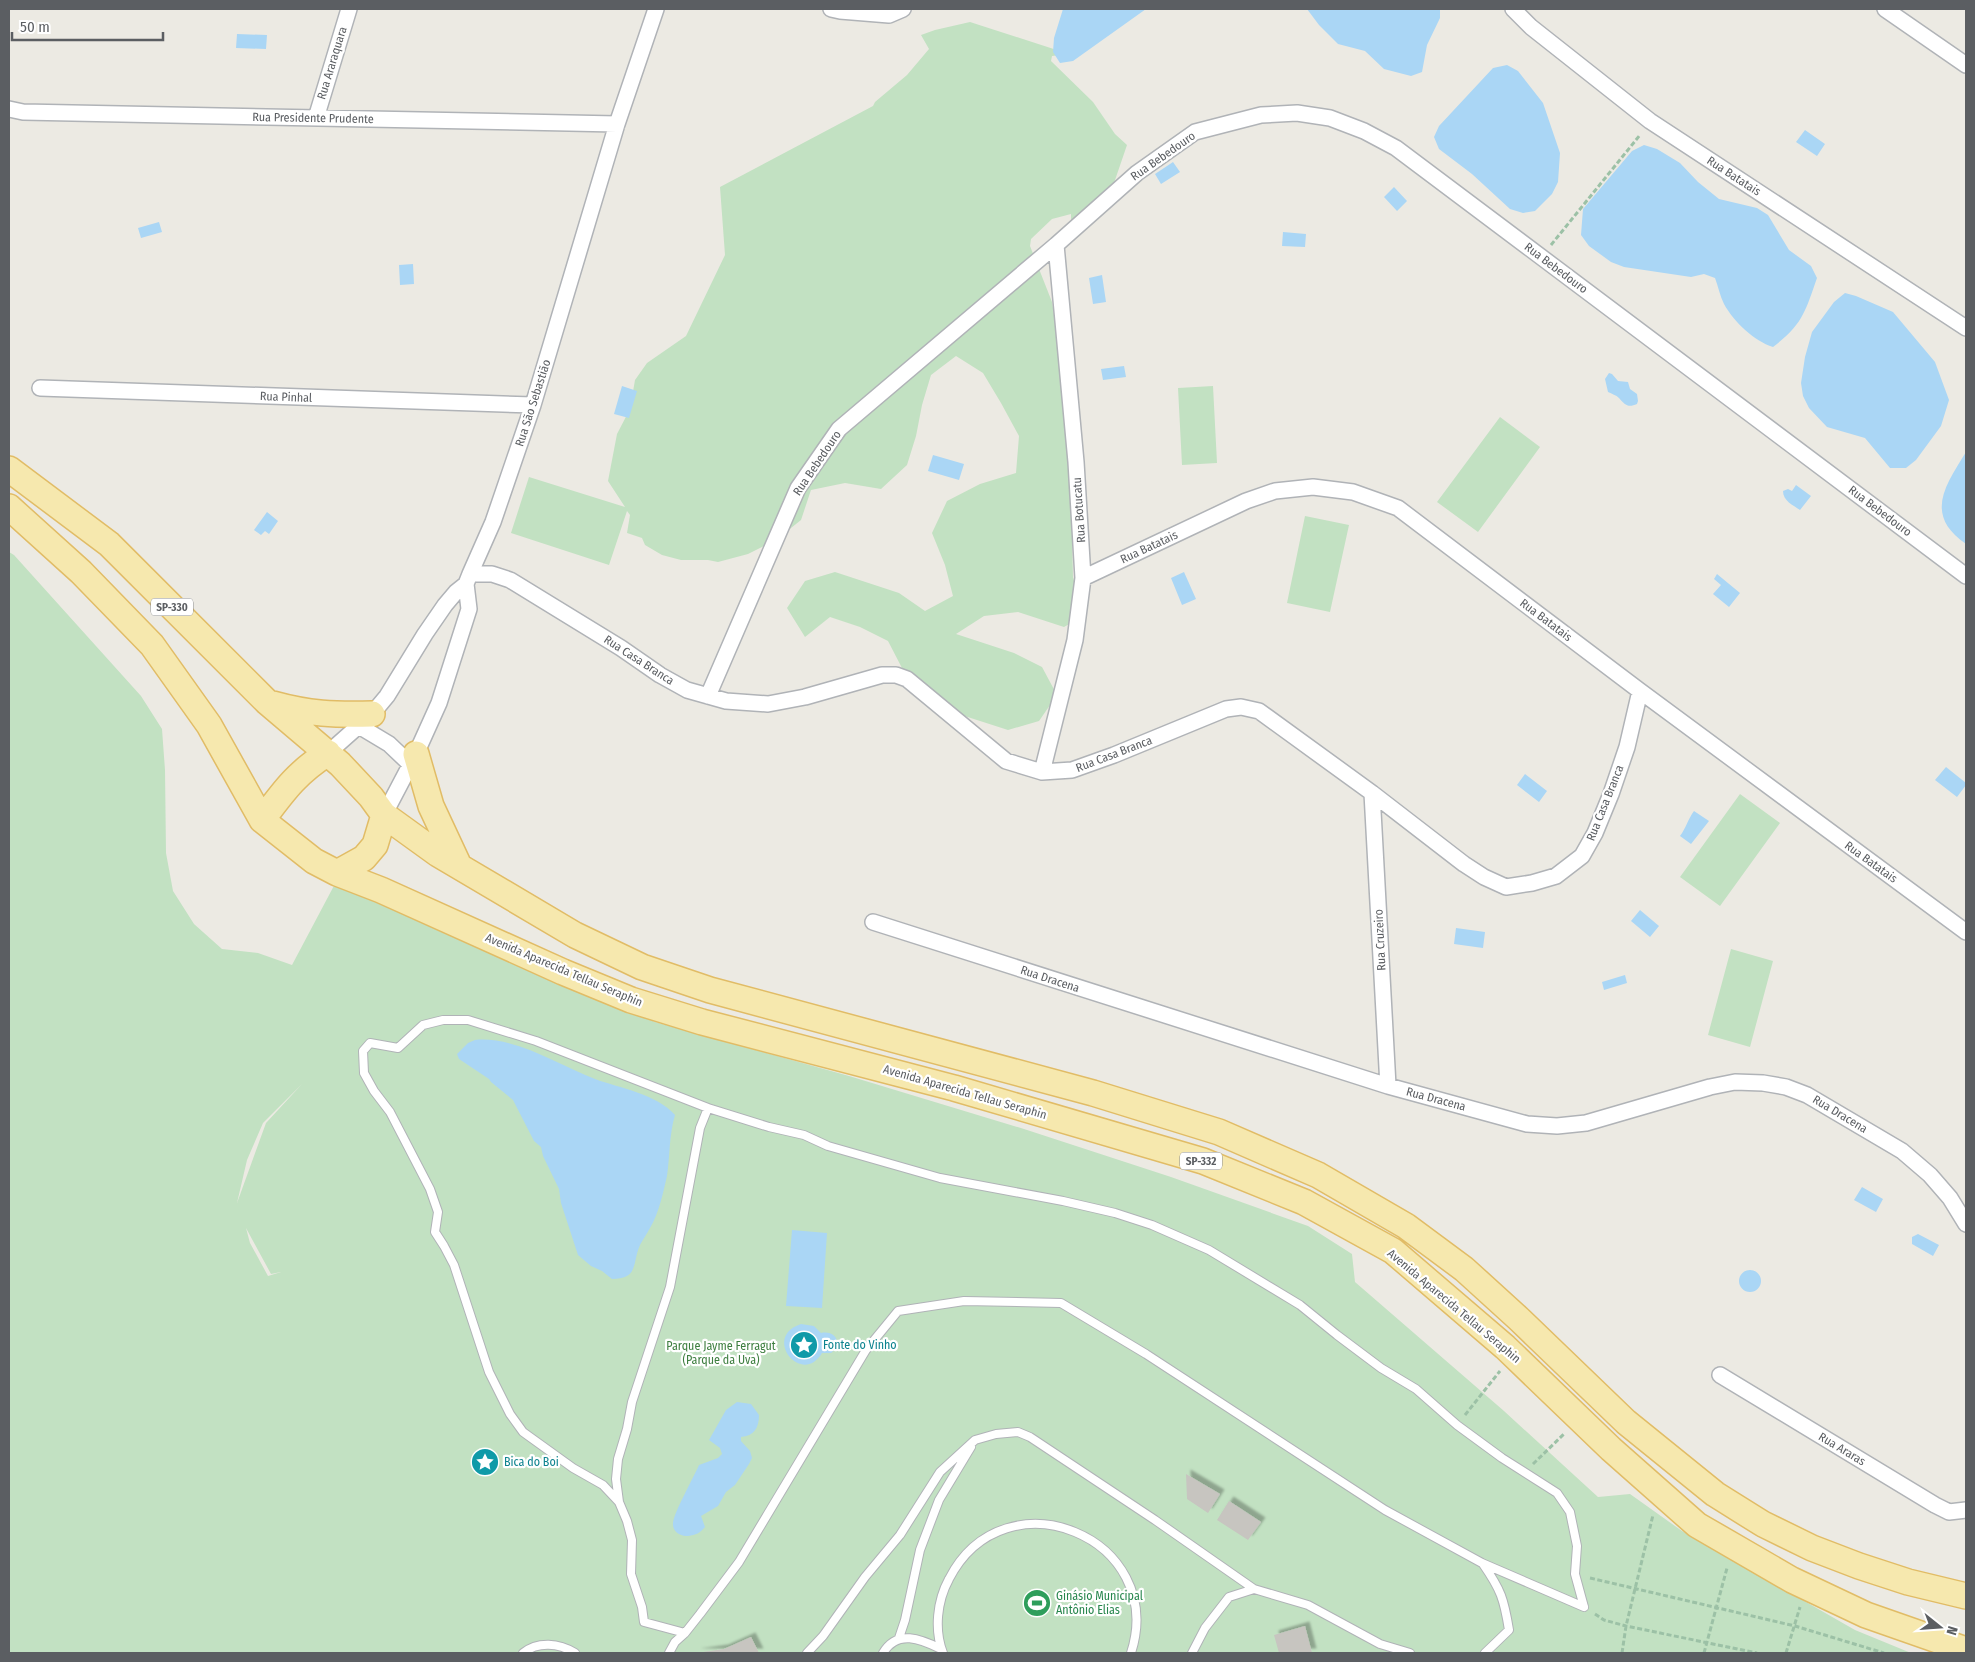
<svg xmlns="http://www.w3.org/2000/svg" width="1975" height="1662" font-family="'Fira Sans Condensed',sans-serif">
<defs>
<filter id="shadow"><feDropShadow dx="4.5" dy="-4.5" stdDeviation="1" flood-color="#0004"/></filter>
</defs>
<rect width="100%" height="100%" fill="#eceae3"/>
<path fill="#c2e1c2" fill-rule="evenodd" d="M 970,22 L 1069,54 L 1052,56 L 1051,61 L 1093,102 L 1115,134 L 1127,145 L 1114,183 L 1092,208 L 1071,222 L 1071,214 L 1052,219 L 1031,239 L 1030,246 L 1052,302 L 1063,369 L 1070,462 L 1073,577 L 1083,612 L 1087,614 L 1064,627 L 1018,612 L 984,616 L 956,634 L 1014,653 L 1042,667 L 1057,695 L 1039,721 L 1008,730 L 949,711 L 921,697 L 902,668 L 888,641 L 860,627 L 830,617 L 805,637 L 787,608 L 805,581 L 835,572 L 899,593 L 925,611 L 953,596 L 945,565 L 932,533 L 947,501 L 980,484 L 1016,473 L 1019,436 L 1001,403 L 983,373 L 956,356 L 931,375 L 922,405 L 916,436 L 907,465 L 881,489 L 845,483 L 811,490 L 801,520 L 776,540 L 748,554 L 718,562 L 708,560 L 681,560 L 662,555 L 645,545 L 642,538 L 627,533 L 630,515 L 627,511 L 609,565 L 511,533 L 529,477 L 625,507 L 608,481 L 617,434 L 630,409 L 635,380 L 647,363 L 686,336 L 725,255 L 720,187 L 873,106 L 875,102 L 907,75 L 929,49 L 921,35 L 935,30 Z
M 1213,386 L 1217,463 L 1182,465 L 1178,388 Z
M 1500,417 L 1540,447 L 1478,532 L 1437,502 Z
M 1305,516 L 1349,525 L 1330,612 L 1287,603 Z
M 9,552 L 14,555 L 141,696 L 162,729 L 165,770 L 166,853 L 173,891 L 194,924 L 222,949 L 258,953 L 292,965 L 337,880 L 655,1022 L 849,1076 L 1024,1129 L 1171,1177 L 1308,1226 L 1352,1254 L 1355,1282 L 1504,1411 L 1598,1497 L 1630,1494 L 1682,1531 L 1855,1630 L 1911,1653 L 9,1653 ZM 302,1084 L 266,1123 L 237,1203 L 247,1160 L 263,1123 ZM 246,1228 L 271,1274 L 281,1272 L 268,1276 L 250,1243 Z
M 1740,794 L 1780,823 L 1720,906 L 1680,877 Z
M 1731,949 L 1773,961 L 1750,1047 L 1708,1035 Z"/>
<path fill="#aad6f5" d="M 1063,9 L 1146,9 L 1073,61 L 1060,63 L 1053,52 L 1054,38 Z
M 1307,9 L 1440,9 L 1440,18 L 1427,45 L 1422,72 L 1411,76 L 1384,69 L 1365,51 L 1338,44 L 1319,25 Z
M 237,34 L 267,35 L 266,49 L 236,48 Z
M 1507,65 L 1518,71 L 1543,103 L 1560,153 L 1558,182 L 1552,194 L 1535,211 L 1523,213 L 1510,209 L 1472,174 L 1439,149 L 1434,137 L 1439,126 L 1493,68 Z
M 1805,130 L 1825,144 L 1817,156 L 1796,142 Z
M 1644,145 L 1657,149 L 1680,163 L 1698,182 L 1719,199 L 1757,208 L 1768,215 L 1789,250 L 1811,266 L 1817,278 C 1805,312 1803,324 1773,347 C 1754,341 1734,322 1724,304 C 1720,296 1718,286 1715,278 L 1704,274 L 1691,277 L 1624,267 L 1611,262 L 1589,246 L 1581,235 L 1583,209 L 1632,151 Z
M 1173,162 L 1180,172 L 1161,184 L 1155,174 Z
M 1394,187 L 1407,201 L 1397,211 L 1384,197 Z
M 159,222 L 162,232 L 141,238 L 138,228 Z
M 1283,232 L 1306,234 L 1305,247 L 1282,246 Z
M 413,264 L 414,284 L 400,285 L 399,265 Z
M 1102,275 L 1106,302 L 1093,304 L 1089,278 Z
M 1845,293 L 1856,296 L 1893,312 L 1935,362 L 1949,400 L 1941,426 L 1916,460 L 1906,468 L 1890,468 L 1865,438 L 1827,427 L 1809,408 L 1803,396 L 1801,383 L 1805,357 L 1812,332 L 1834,302 Z
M 1124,366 L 1126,377 L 1103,380 L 1101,369 Z
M 1609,373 L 1612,374 L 1618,381 L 1628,382 L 1630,389 L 1637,394 L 1638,401 L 1637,404 C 1628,408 1625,405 1619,398 C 1616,395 1612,394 1608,392 L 1605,379 Z
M 622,386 L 637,391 L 629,418 L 614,414 Z
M 1966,452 L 1966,544 C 1924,515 1945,486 1966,452 Z
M 933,455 L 964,464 L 959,480 L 928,471 Z
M 1796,485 L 1811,496 L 1800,510 C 1793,505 1783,501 1783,491 L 1788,489 L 1792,491 Z
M 267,512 L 278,521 L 269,534 L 265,531 L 261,535 L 254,530 Z
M 1184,572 L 1196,599 L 1182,605 L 1171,578 Z
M 1717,574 L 1740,593 L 1729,607 L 1713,594 L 1721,585 L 1714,579 Z
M 1946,767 L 1966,783 L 1966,785 L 1957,797 L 1935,780 Z
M 1525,774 L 1547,791 L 1539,802 L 1517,785 Z
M 1694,811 L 1709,821 L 1691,844 L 1680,836 C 1686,828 1688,819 1694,811 Z
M 1640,910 L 1659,926 L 1650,937 L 1631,921 Z
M 1456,928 L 1485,932 L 1483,948 L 1454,944 Z
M 1625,975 L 1627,983 L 1604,990 L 1602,982 Z
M 475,1040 C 515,1036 558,1065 595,1079 C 619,1088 657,1094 675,1115 C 669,1135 670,1156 667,1176 C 663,1193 659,1213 650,1228 C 647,1234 643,1239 640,1245 C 632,1263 639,1279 612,1279 L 602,1271 L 591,1266 L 578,1255 L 561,1203 L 559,1189 L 543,1156 L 541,1147 L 534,1141 L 513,1100 L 491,1082 L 489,1079 L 459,1059 L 457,1054 L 468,1043 Z
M 1862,1187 L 1883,1199 L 1876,1212 L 1854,1200 Z
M 792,1230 L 827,1233 L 822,1308 L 786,1306 Z
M 1918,1234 L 1939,1245 L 1933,1256 L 1912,1244 L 1912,1237 Z
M1739 1281a11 11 0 1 1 22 0a11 11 0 1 1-22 0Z
M 801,1324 L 814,1326 L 821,1333 C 836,1330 843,1344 831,1353 L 822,1353 C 802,1387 761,1337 801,1324 Z
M 737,1402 L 751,1404 L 759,1415 C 759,1428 754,1436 741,1437 L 741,1441 L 750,1451 L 752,1458 L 749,1464 L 735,1485 L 726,1492 L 718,1506 L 701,1516 L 705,1527 C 700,1533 696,1535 688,1536 C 680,1537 672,1531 673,1523 C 674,1512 694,1477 699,1465 L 718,1458 L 722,1454 L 720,1448 L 709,1440 L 726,1410 Z"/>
<path fill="#c7c5c0" filter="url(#shadow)" d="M 1186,1474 L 1220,1494 L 1208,1513 L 1187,1499 Z
M 1229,1501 L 1261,1522 L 1248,1540 L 1217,1520 Z
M 1305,1626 L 1312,1653 L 1279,1653 L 1274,1635 Z
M 751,1637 L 759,1653 L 696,1653 L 724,1649 Z"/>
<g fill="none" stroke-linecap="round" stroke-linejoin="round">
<defs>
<path id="lane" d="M 619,1502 L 616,1479 L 618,1459 L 627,1429 L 632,1402 L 670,1287 L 700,1128 L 708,1108
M 1483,1564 C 1501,1590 1504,1599 1509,1630 L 1485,1653
M 1254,1589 L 1308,1605 L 1380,1644 L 1410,1653
M 685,1633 L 644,1622 L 642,1607 L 631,1574 L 632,1540 L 627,1521 L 619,1502 L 603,1485 L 573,1468 L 523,1432 L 510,1414 L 489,1372 L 454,1265 L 444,1246 L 435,1232 L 438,1212 L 430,1189 L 390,1112 L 374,1091 L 364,1073 L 363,1051 L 370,1043 L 398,1048 L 423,1025 L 443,1020 L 468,1020 L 536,1041 L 708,1108 L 769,1127 L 804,1135 L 828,1146 L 940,1178 L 1063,1201 L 1115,1213 L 1152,1225 L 1209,1250 L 1300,1305 L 1337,1335 L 1381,1368 L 1416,1389 L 1457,1425 L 1502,1458 L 1557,1493 L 1570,1512 L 1577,1546 L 1575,1574 L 1584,1607
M 899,1638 L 905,1620 L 920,1550 L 939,1500 L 971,1447
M 523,1653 C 538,1641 559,1643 575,1653
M 669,1653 L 675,1642 L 685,1633 L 700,1614 L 739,1562 L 866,1350 L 898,1311 L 964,1301 L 1061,1303 L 1146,1354 L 1385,1510 L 1482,1563 L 1584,1607
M 807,1653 L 823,1636 L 865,1577 L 900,1535 L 940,1472 L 975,1440 L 996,1434 L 1018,1432 L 1030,1437 L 1155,1520 L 1254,1589 L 1229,1597 L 1205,1628 L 1192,1653
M 883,1653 C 897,1629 921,1639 941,1649
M 943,1653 C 934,1630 937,1601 949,1579 C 1005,1470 1168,1538 1131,1653"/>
<path id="street" d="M 831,9 L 840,11 L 889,15 L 903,9
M 1513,9 L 1531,27 L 1650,121 L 1966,328
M 1885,9 L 1966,65
M 9,109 L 23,112 L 617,124
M 316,118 L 349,9
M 40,388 L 533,405
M 470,574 L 492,574 L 510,580 L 621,648 L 660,675 L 687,690 L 726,701 L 768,704 L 805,697 L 882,675 L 896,675 L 907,679 L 1006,761 L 1042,772 L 1072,770 L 1114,755 L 1226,709 L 1241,707 L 1259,711 L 1372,793 L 1464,864 L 1484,877 L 1506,887 L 1532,883 L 1556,876 L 1582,856 L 1595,833 L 1611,794 L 1627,747 L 1640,691
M 1083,578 L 1246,501 L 1275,491 L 1313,487 L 1353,492 L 1398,508 L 1640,691 L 1966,932
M 708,696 L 798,488 L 839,429 L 1056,245 L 1137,173 L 1195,132 L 1261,115 L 1297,113 L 1330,118 L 1364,131 L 1396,148 L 1966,576
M 359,726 L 389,744 L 410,764
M 328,753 L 372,714 L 387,696 L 425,634 L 445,605 L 456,592 L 466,584 L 470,574 L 493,522 L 533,405 L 617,124 L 656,9
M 1042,772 L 1075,640 L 1083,578 L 1076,462 L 1056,245
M 1372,793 L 1388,1086
M 384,815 L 416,754 L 439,703 L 469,609 L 466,584
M 873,922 L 1388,1086 L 1527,1124 L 1557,1126 L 1586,1123 L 1710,1087 L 1735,1082 L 1763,1083 L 1786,1087 L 1807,1095 L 1902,1151 L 1930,1175 L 1950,1198 L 1966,1224
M 1720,1375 L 1935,1505 L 1949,1512 L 1966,1510"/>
<path id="primary" d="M 9,469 L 109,544 L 267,702 L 340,764 L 371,797 L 384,815 L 438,854 L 575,935 L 642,967 L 710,990 L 1093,1093 L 1219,1132 L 1318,1175 L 1406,1226 L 1464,1269 L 1519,1319 L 1626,1422 L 1715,1494 L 1763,1524 L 1812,1548 L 1859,1566 L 1908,1582 L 1966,1596
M 9,507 L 81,572 L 152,645 L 209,725 L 262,820 L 314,861 L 337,873 L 381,890 L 563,972 L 631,1000 L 702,1022 L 954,1088 L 1203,1161 L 1304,1202 L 1393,1251 L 1505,1347 L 1611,1449 L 1697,1525 L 1792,1580 L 1866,1615 L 1966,1650
M 273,704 C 309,714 335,715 372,714
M 416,754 L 431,806 L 459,866
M 262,820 C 283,792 297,772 328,753
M 337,873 L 364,858 L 375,845 L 384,815"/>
</defs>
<use href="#lane" stroke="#b0b3b7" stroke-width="10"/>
<use href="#street" stroke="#b0b3b7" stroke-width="18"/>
<use href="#primary" stroke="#e1bc66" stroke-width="28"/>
<path stroke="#9cc1a6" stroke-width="3" stroke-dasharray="5 2.5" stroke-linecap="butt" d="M 1551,245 L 1640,135
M 1465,1415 L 1500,1371
M 1533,1464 L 1565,1433
M 1590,1578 L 1795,1626 L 1884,1653
M 1595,1614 L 1604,1620 L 1626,1626 L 1757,1653
M 1622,1653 L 1626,1626 L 1653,1515
M 1704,1653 L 1727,1568
M 1786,1653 L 1800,1607"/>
<use href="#lane" stroke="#fff" stroke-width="8"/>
<use href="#street" stroke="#fff" stroke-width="15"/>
<use href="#primary" stroke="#f6e8ae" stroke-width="25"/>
</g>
<defs>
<symbol id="sight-disc" viewBox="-11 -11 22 22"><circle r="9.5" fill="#0f9aa8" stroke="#fff"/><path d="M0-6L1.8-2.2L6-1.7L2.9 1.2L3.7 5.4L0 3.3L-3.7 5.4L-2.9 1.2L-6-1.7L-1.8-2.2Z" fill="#fff"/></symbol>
<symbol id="stadium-disc" viewBox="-11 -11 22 22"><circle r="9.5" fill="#2e9e5b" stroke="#fff"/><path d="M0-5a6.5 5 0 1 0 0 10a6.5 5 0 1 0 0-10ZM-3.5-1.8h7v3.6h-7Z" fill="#fff"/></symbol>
</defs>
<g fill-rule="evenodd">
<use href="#sight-disc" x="788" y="1329" width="32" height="32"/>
<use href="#sight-disc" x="469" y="1446" width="32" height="32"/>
<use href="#stadium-disc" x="1021" y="1587" width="32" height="32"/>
</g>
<g text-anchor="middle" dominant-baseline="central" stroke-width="4.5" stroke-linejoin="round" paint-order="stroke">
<g fill="#fff" stroke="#8c8e91" stroke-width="1">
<rect x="151" y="598.5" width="42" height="17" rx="4"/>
<rect x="1180" y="1152.5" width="42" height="17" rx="4"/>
</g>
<g font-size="11" font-weight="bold" fill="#5b5e62">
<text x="172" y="607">SP-330</text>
<text x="1201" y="1161">SP-332</text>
</g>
<g font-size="12" fill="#5b5e62" stroke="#fff">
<text transform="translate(332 63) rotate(-73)">Rua Araraquara</text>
<text transform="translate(313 118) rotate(1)">Rua Presidente Prudente</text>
<text transform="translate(1163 156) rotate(-35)">Rua Bebedouro</text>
<text transform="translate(1734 176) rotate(33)">Rua Batatais</text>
<text transform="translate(1556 268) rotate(37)">Rua Bebedouro</text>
<text transform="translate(286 397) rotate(2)">Rua Pinhal</text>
<text transform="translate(533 403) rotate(-72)">Rua São Sebastião</text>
<text transform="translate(817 463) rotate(-56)">Rua Bebedouro</text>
<text transform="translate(1079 510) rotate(-94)">Rua Botucatu</text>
<text transform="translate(1880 511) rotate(37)">Rua Bebedouro</text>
<text transform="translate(1149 547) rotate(-25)">Rua Batatais</text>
<text transform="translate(1546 620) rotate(37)">Rua Batatais</text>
<text transform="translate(639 660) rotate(33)">Rua Casa Branca</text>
<text transform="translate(1114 754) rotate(-21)">Rua Casa Branca</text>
<text transform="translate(1605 803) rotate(-68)">Rua Casa Branca</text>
<text transform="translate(1871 862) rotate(36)">Rua Batatais</text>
<text transform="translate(1380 940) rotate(-93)">Rua Cruzeiro</text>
<text transform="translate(564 970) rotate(23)">Avenida Aparecida Tellau Seraphin</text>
<text transform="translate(1050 979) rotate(18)">Rua Dracena</text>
<text transform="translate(965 1092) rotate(16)">Avenida Aparecida Tellau Seraphin</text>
<text transform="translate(1436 1099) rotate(15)">Rua Dracena</text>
<text transform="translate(1840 1114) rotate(31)">Rua Dracena</text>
<text transform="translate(1454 1306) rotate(40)">Avenida Aparecida Tellau Seraphin</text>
<text transform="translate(1842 1449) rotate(31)">Rua Araras</text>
</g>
<g font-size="12" fill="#0d838f" stroke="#fff" text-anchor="start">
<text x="823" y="1345">Fonte do Vinho</text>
<text x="504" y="1462">Bica do Boi</text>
</g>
<g font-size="12" fill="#3d7e3f" stroke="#fff">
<text x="721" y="1346">Parque Jayme Ferragut<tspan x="721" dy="14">(Parque da Uva)</tspan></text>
</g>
<g font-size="12" fill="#27864d" stroke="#fff" text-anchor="start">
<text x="1056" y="1596">Ginásio Municipal<tspan x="1056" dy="14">Antônio Elias</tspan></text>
</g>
</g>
<rect width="1975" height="1662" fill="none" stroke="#5b5e62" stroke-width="20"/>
<g transform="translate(1940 1627) rotate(107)" stroke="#ffffff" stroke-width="4" paint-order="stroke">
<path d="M0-4L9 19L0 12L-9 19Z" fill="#5b5e62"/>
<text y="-8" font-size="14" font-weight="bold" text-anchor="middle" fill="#5b5e62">N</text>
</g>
<path d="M12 32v8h151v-8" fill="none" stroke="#5b5e62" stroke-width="2.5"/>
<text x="20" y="32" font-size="15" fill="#5b5e62" stroke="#ffffff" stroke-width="4" paint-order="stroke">50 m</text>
</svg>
